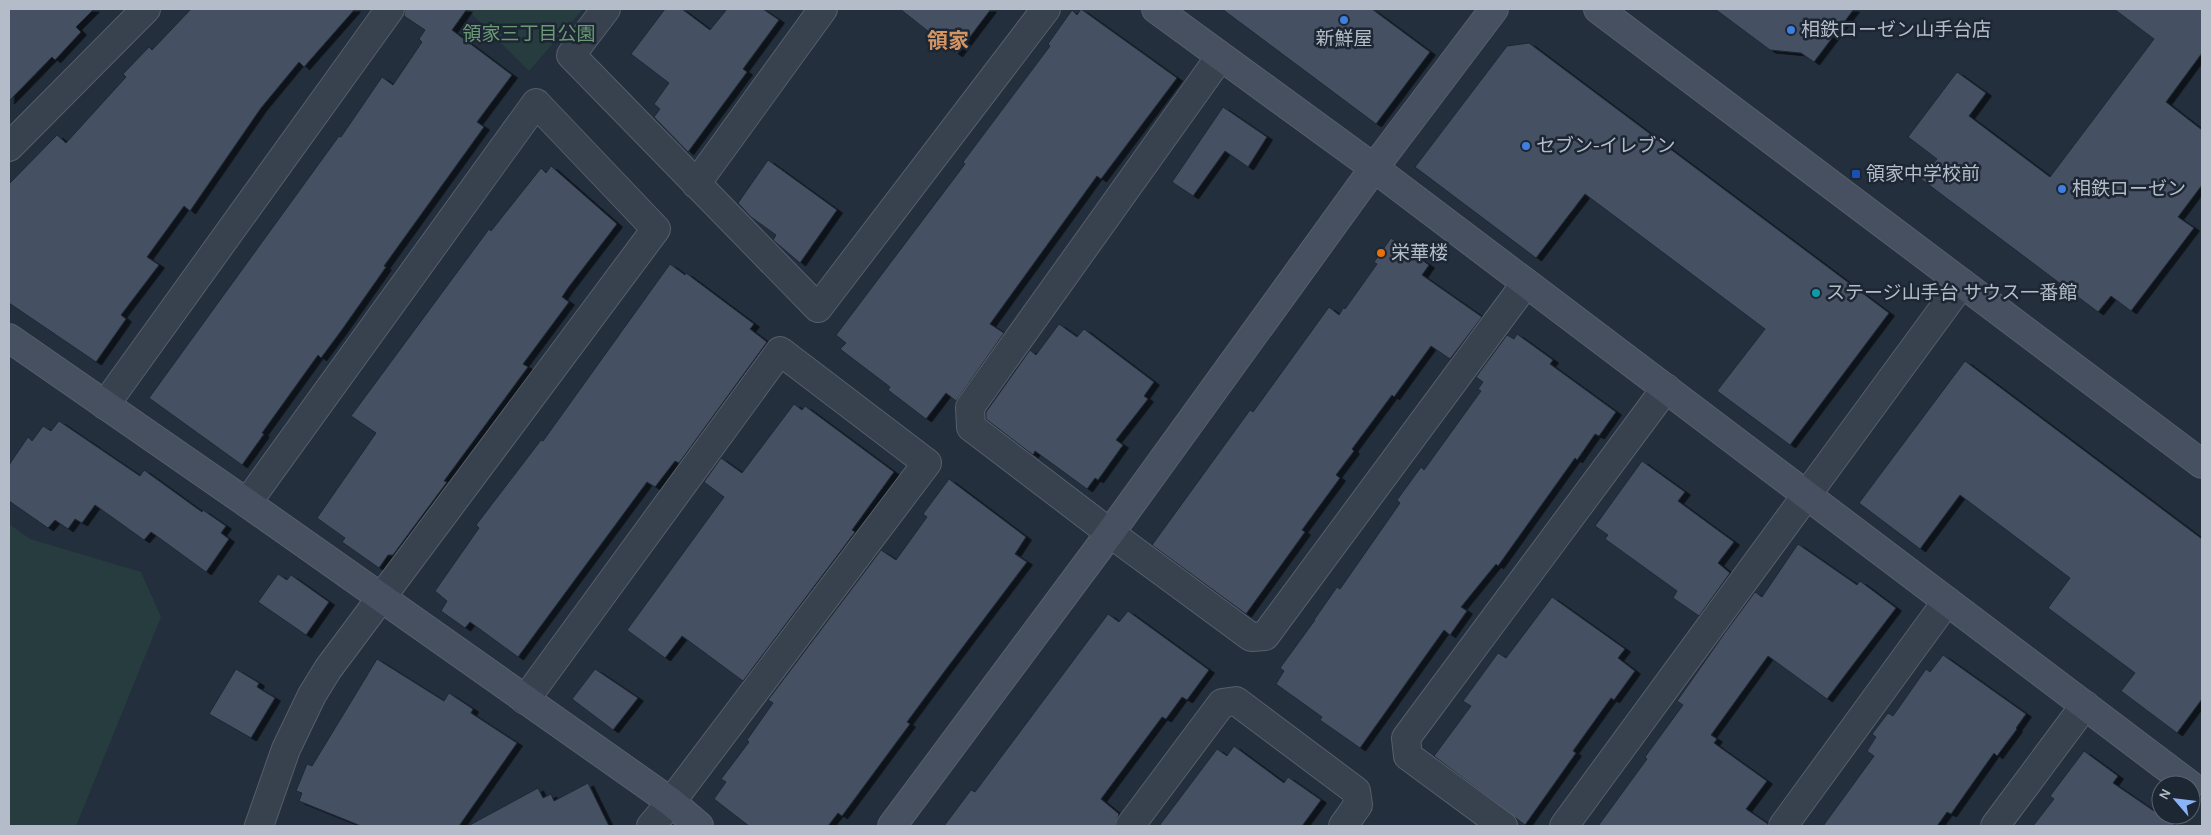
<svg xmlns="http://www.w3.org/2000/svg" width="2211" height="835" font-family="Karla,'Noto Sans JP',sans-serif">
<defs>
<filter id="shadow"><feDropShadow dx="5.5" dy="3" stdDeviation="0" flood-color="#0009"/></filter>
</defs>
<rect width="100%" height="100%" fill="#242f3e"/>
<path fill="#263c3f" d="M 467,9 L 583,9 L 529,71 Z
M 9,524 L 30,539 L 141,572 L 161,617 L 76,826 L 9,826 Z"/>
<path fill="#455162" stroke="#1f2835" filter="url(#shadow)" d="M 9,9 L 94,9 L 76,27 L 81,32 L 55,60 L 52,57 L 9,101 Z
M 191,9 L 355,9 L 304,67 L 299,62 L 261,108 L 190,211 L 184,206 L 147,257 L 159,265 L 121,315 L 126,319 L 96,362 L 9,303 L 9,184 L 57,135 L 66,143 L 126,77 L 123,74 L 149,47 L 152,50 Z
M 405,9 L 467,9 L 452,30 L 512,75 L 477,122 L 484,127 L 384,266 L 386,267 L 341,331 L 321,358 L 318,355 L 262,433 L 264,434 L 242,465 L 149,398 L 339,136 L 341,137 L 382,77 L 393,85 L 422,42 L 419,39 L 425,30 L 404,16 Z
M 665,9 L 682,9 L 710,30 L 727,9 L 763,9 L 779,20 L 743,69 L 747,72 L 688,152 L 654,117 L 660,109 L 654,104 L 669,83 L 631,54 Z
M 900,9 L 991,9 L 957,54 Z
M 1081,9 L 1177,78 L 1101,179 L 1097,176 L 990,324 L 1004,333 L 956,401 L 946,393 L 926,419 L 888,390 L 890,387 L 840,349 L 846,343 L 836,335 L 965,164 L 963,162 L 1050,46 L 1048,44 L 1072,10 L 1077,15 Z
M 1222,9 L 1372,9 L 1430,52 L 1376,124 Z
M 1715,9 L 1854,9 L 1814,62 L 1801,53 L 1770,50 Z
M 2114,9 L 2202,9 L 2202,53 L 2166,102 L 2202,130 L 2202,185 L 2178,217 L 2194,228 L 2131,311 L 2111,296 L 2098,312 L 1921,179 L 1937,159 L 1908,137 L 1957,72 L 1986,93 L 1969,116 L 2050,177 L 2154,39 Z
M 1529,43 L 1889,313 L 1790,445 L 1717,391 L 1765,329 L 1585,194 L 1536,258 L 1415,167 L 1507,46 Z
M 1223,107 L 1267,137 L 1248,167 L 1225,151 L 1193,196 L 1172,182 Z
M 768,160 L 837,210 L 800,263 L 773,240 L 776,235 L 751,217 L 738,203 Z
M 551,166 L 617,224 L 568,288 L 562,297 L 569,302 L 523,364 L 528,367 L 444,481 L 447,482 L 404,540 L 393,555 L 388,555 L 379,568 L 342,542 L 345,538 L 317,518 L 376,433 L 351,416 L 489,229 L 491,231 L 541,168 L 546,173 Z
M 1391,238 L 1429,265 L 1422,275 L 1482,317 L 1450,359 L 1431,346 L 1394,397 L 1392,395 L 1352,449 L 1354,451 L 1336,475 L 1340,478 L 1302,530 L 1305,532 L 1246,614 L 1152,545 L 1250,410 L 1253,412 L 1329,307 L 1339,315 L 1344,307 L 1345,309 L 1377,264 L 1374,262 Z
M 670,264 L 685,275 L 686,273 L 754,324 L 750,329 L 767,342 L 679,463 L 675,461 L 655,487 L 647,482 L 518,657 L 470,622 L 465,628 L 441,611 L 447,601 L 435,591 L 479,528 L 476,525 L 541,440 L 543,441 Z
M 1059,324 L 1077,337 L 1084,329 L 1154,382 L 1144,396 L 1148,399 L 1116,440 L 1123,445 L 1098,480 L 1095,478 L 1087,489 L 1035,451 L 1033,455 L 986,419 L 986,412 L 1030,350 L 1036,355 Z
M 1517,334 L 1553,360 L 1550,364 L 1616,412 L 1599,436 L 1595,434 L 1577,460 L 1575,458 L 1498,566 L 1496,564 L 1461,607 L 1467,611 L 1450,635 L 1444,630 L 1360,748 L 1320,720 L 1322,717 L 1276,684 L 1284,671 L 1280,668 L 1315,620 L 1314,620 L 1337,587 L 1340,589 L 1400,503 L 1397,500 L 1421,467 L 1424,470 L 1481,391 L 1478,389 L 1483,382 L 1476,377 L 1507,335 L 1514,339 Z
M 1965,361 L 2202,539 L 2202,699 L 2177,733 L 2121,691 L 2135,673 L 2048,608 L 2070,578 L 1960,495 L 1920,549 L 1859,503 Z
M 794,404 L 802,410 L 805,406 L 894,472 L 852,530 L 855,532 L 743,681 L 682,636 L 665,658 L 627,630 L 724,497 L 704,482 L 721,458 L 742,473 Z
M 59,421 L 140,476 L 144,470 L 202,512 L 203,510 L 226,526 L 221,533 L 229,539 L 206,572 L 151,532 L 144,540 L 95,505 L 82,523 L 75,519 L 68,529 L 55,520 L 48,528 L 9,501 L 9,465 L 28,437 L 32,441 L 43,426 L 51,431 Z
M 1642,461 L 1685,492 L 1678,501 L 1734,542 L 1718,563 L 1730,573 L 1699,616 L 1673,598 L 1677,591 L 1605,539 L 1608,535 L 1595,526 Z
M 949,479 L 1026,537 L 1015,554 L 1027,562 L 944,672 L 907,722 L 910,724 L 842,816 L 838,813 L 828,826 L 749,826 L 714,799 L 726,782 L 721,779 L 749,742 L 747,740 L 773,703 L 768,700 L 881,550 L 896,560 L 927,517 L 923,514 Z
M 1798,544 L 1857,585 L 1860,581 L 1896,608 L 1827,699 L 1768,656 L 1711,735 L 1717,739 L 1714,743 L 1767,781 L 1746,809 L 1768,824 L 1768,826 L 1598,826 L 1647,759 L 1645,757 L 1683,705 L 1677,701 L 1724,634 L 1755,592 L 1762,597 Z
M 278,574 L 287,580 L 291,575 L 329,602 L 306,635 L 258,602 Z
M 1552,597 L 1625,649 L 1618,658 L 1635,671 L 1614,700 L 1611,698 L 1573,751 L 1576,753 L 1525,825 L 1434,756 L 1471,706 L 1463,701 L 1498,653 L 1506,658 Z
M 1128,611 L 1209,670 L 1187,700 L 1182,697 L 1166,719 L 1162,717 L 1101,799 L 1119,814 L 1115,826 L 944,826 L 971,790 L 975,792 L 1108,614 L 1119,622 Z
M 1943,655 L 2026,714 L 2016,728 L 2017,729 L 1997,756 L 1994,753 L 1951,814 L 1947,812 L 1937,826 L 1823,826 L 1874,756 L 1867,751 L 1876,737 L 1872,734 L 1888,713 L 1893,716 L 1926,669 L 1930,672 Z
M 377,659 L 444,701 L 449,693 L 473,709 L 471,713 L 517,743 L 459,826 L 361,826 L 299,801 L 302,793 L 296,791 L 307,764 L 312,766 Z
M 236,669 L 259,683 L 257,687 L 275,698 L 251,738 L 209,714 Z
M 595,669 L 638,698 L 613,730 L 572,699 Z
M 1234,746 L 1284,783 L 1288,777 L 1321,800 L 1302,826 L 1159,826 L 1217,749 L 1227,756 Z
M 2084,751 L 2118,776 L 2113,783 L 2176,826 L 2033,826 L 2054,799 L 2050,796 Z
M 588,783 L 609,826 L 468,826 L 538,788 L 543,798 L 551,794 L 554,801 Z"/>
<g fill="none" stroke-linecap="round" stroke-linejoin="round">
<defs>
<path id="street" d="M 606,9 L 571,55 L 818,308 L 1046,9
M 1220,57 L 970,407 L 971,427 L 1110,533 L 1251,637 L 1265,636 L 1526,283
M 9,147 L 146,9
M 696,184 L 823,9
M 105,405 L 390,9
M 247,503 L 536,103 L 656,229 L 328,669 L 312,695 L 286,749 L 259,826
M 525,700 L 780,351 L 927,463 L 671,802 L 651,826
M 1130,826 L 1222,703 L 1236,701 L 1356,791 L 1358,805 L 1343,826
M 1503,826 L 1408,756 L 1406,738 L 1666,388
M 1564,826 L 1962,283
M 1783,826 L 1947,601
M 1995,826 L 2085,705"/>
<path id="secondary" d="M 1156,9 L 1374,168 L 2190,785
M 1598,9 L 2202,464
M 9,338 L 247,503 L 671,802 L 699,826
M 892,826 L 1110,533 L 1374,168 L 1494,9"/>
</defs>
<use href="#street" stroke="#565f6c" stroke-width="30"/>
<use href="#secondary" stroke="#565f6c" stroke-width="30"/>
<use href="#street" stroke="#38414e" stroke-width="28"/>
<use href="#secondary" stroke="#465061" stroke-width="28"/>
</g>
<g fill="#3f7fe0" stroke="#1d2633" stroke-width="2">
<circle cx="1344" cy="20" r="5"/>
<circle cx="1791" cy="30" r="5"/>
<circle cx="1526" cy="146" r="5"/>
<circle cx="2062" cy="189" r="5"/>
</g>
<rect fill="#1a4fb4" stroke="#1d2633" stroke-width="2" x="1851" y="169" width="10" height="10" rx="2.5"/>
<circle fill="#e8710a" stroke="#1d2633" stroke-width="2" cx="1381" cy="253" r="5"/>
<circle fill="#0f9aa8" stroke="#1d2633" stroke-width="2" cx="1816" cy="293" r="5"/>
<g text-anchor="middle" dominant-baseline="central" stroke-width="5" stroke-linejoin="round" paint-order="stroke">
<g font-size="19" fill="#b4bcc9" stroke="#1d2633" text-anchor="start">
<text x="1801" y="30">相鉄ローゼン山手台店</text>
<text x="1344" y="39" text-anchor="middle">新鮮屋</text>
<text x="1536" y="146">セブン-イレブン</text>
<text x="1866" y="174">領家中学校前</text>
<text x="2072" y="189">相鉄ローゼン</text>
<text x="1391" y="253">栄華楼</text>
<text x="1826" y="293">ステージ山手台 サウス一番館</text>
</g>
<g font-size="19" fill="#6b9a76" stroke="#1d2633">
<text x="529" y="34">領家三丁目公園</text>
</g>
<g font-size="21" font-weight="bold" fill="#d59563" stroke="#1d2633">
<text x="948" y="41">領家</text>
</g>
</g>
<rect width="2211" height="835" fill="none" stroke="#b4bcc9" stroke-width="20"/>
<g transform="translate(2176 800) rotate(298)"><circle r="24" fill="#1d2633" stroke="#59626f"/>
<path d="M0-4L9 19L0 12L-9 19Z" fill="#8ab4f8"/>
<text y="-8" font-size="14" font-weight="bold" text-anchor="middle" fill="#b4bcc9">N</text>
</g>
</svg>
